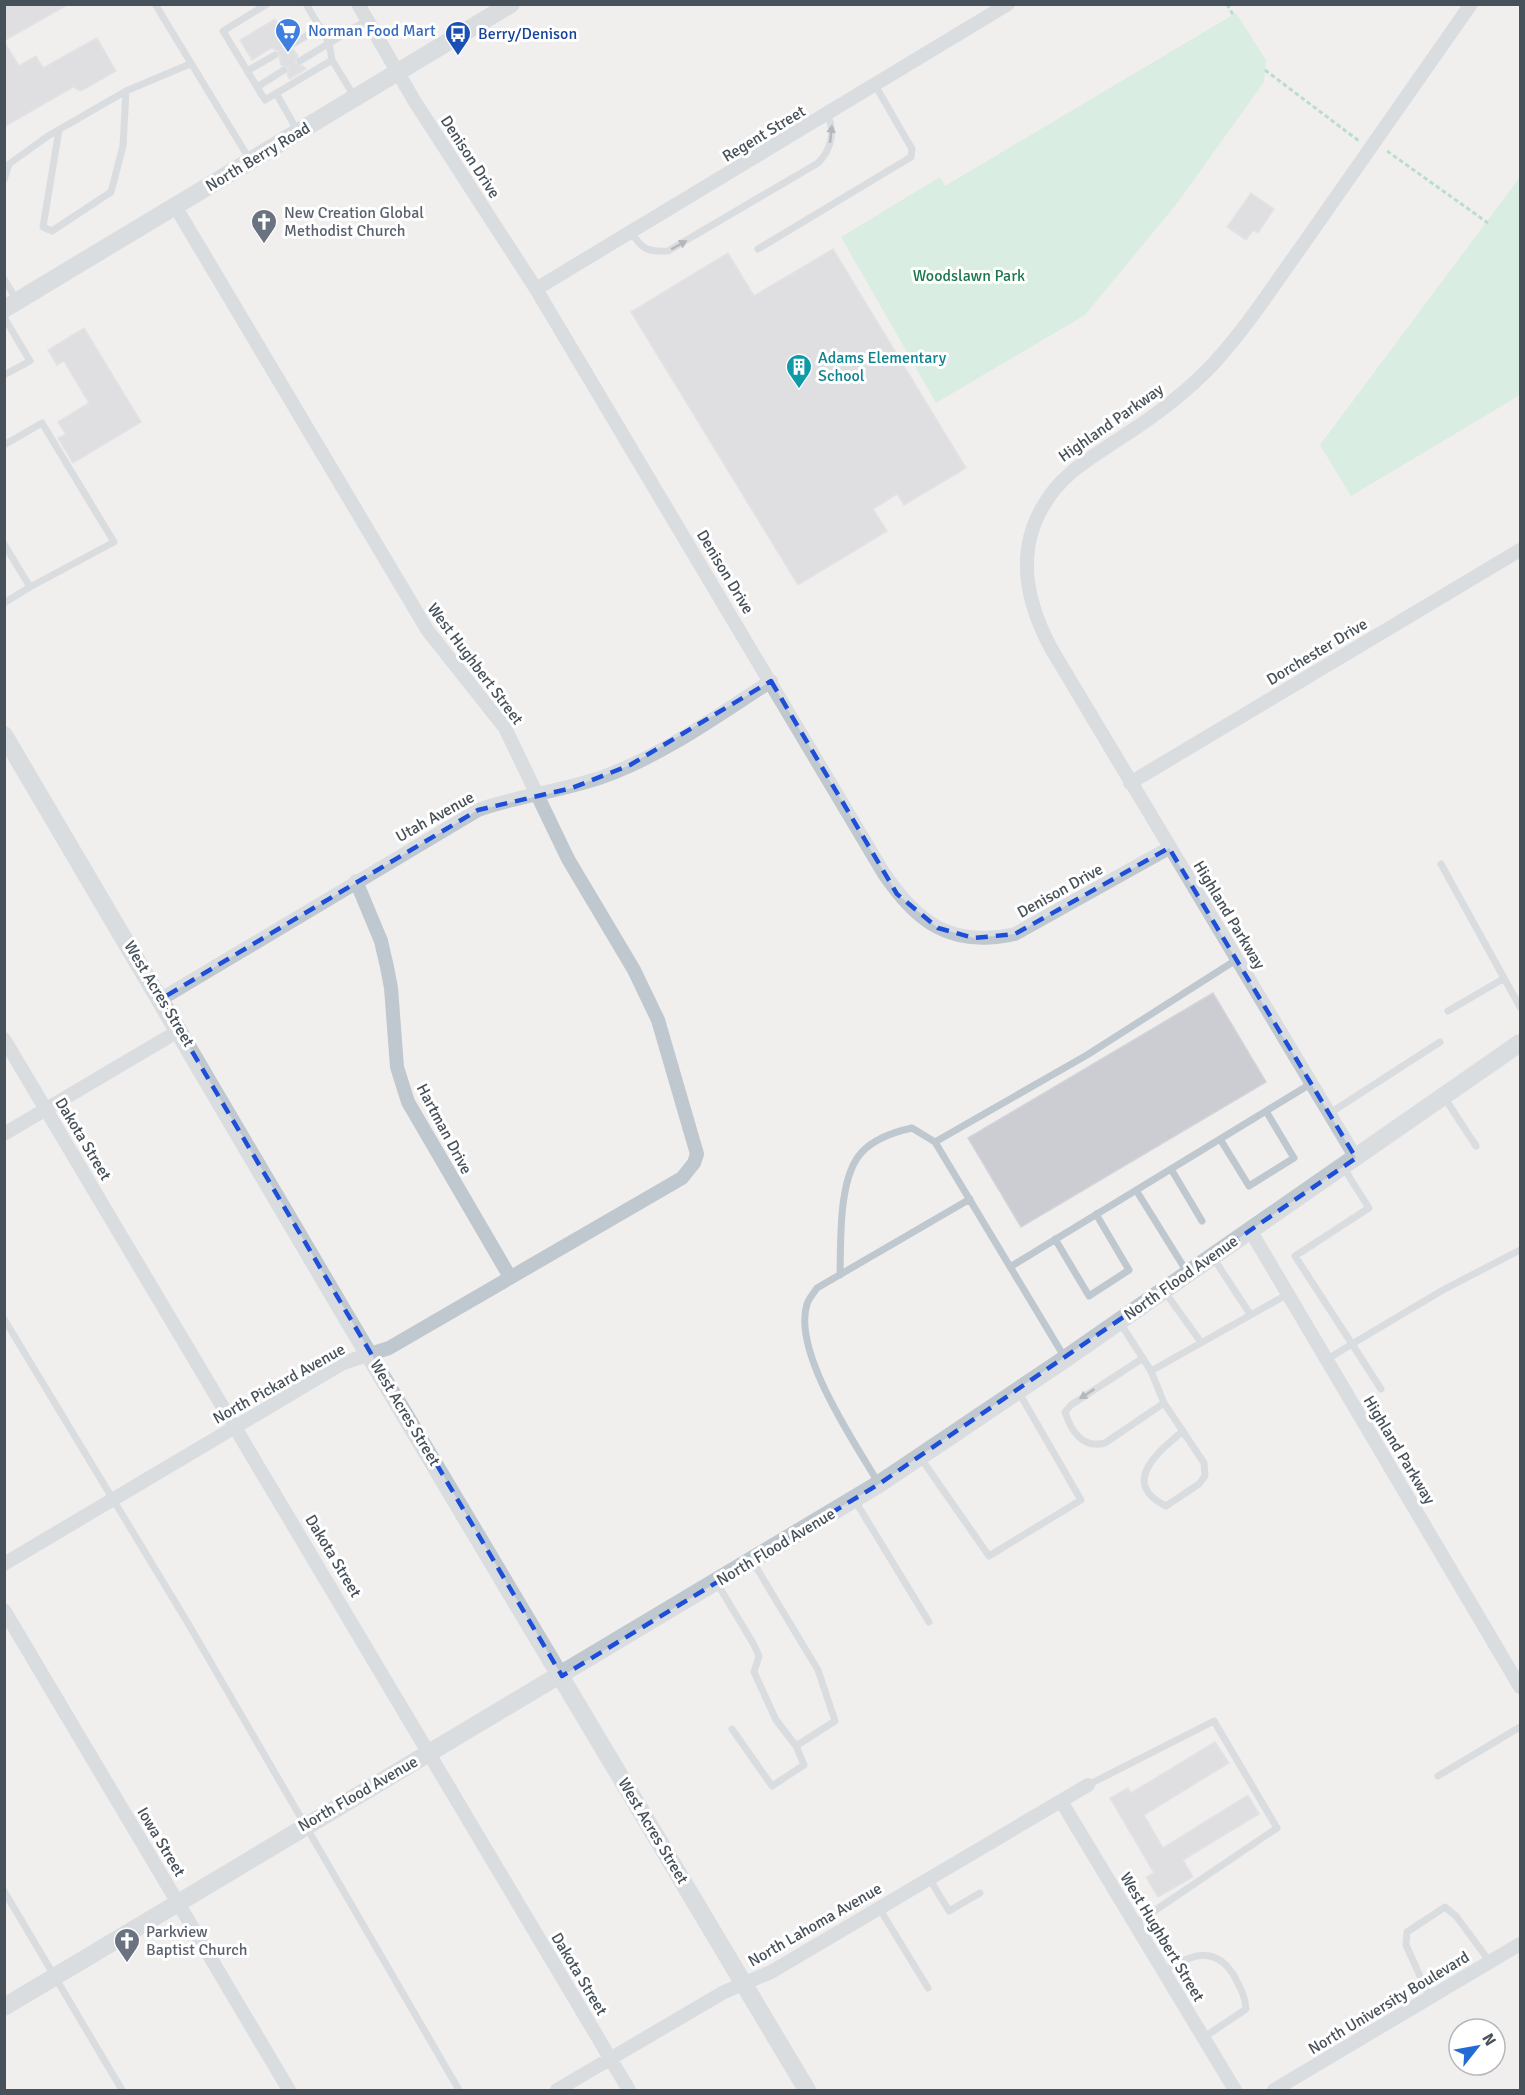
<svg xmlns="http://www.w3.org/2000/svg" width="1525" height="2095" font-family="Signika,sans-serif">
<rect width="100%" height="100%" fill="#f1eeee"/>
<path fill="#beecd2" d="M 1236,13 L 1266,60 L 1264,82 L 1178,202 L 1085,315 L 936,403 L 841,237 L 940,177 L 945,186 Z
M 1520,177 L 1520,395 L 1351,496 L 1320,445 Z"/>
<path fill="#cbcdd3" stroke="#d2d4d9" stroke-width="1.5" d="M 4,4 L 69,4 L 4,41 Z
M 275,19 L 288,40 L 287,48 L 294,50 L 298,56 L 295,63 L 303,66 L 306,69 L 290,79 L 287,75 L 289,68 L 281,65 L 278,51 L 271,48 L 252,60 L 240,40 Z
M 97,38 L 116,71 L 81,91 L 73,87 L 4,127 L 4,41 L 19,66 L 36,56 L 43,68 Z
M 1251,193 L 1274,209 L 1258,233 L 1253,230 L 1246,240 L 1227,227 Z
M 833,249 L 966,468 L 904,505 L 897,494 L 873,509 L 887,531 L 798,585 L 631,312 L 728,253 L 754,296 Z
M 84,328 L 141,422 L 73,463 L 58,438 L 66,434 L 58,422 L 89,403 L 64,361 L 57,365 L 48,350 Z
M 1213,993 L 1266,1082 L 1021,1227 L 968,1138 Z
M 1215,1742 L 1229,1763 L 1144,1815 L 1163,1848 L 1248,1795 L 1259,1814 L 1183,1860 L 1193,1877 L 1158,1897 L 1146,1877 L 1154,1873 L 1110,1798 L 1128,1788 L 1131,1793 Z"/>
<g fill="none" stroke-linecap="round" stroke-linejoin="round">
<path stroke="#78c9a3" stroke-width="3" stroke-dasharray="4.5 3" stroke-linecap="butt" d="M 1227,4 L 1233,15
M 1265,70 L 1359,141
M 1387,151 L 1488,223"/>
<path stroke="#bfc8cf" stroke-width="7" d="M 155,4 L 250,160
M 267,4 L 223,31 L 265,100 L 332,60 L 329,43 L 306,4
M 291,45 L 321,27
M 332,60 L 354,96
M 300,61 L 367,20
M 247,71 L 275,55
M 257,87 L 284,70
M 276,93 L 297,130
M 59,130 L 43,227 L 52,231 L 111,192 L 123,146 L 126,91
M 4,180 L 9,164 L 48,136 L 126,91 L 190,64
M 632,233 C 642,250 649,252 668,251 L 818,163 C 831,150 836,131 827,115
M 758,249 L 911,157 L 912,149 L 875,85
M 4,279 L 16,299
M 4,317 L 30,361 L 4,375
M 4,445 L 42,423 L 114,542 L 30,587
M 4,544 L 30,587 L 4,603
M 1441,864 L 1520,1007
M 1448,1011 L 1503,979
M 1444,1097 L 1476,1146
M 1330,1113 L 1440,1042
M 1220,1139 L 1249,1186 L 1294,1158 L 1266,1111
M 1171,1169 L 1202,1221
M 1136,1190 L 1187,1272
M 1055,1239 L 1089,1296 L 1129,1270 L 1096,1214
M 1214,1259 L 1250,1314
M 1010,1267 L 1312,1083
M 840,1275 C 841,1241 838,1177 862,1152 C 875,1138 894,1132 912,1128 L 935,1142
M 1165,1292 L 1200,1341
M 4,1319 L 189,1625 L 459,2090
M 1119,1321 L 1151,1371 L 1288,1294
M 1065,1358 L 935,1142 L 1087,1055 L 1236,960
M 1143,1358 L 1071,1405 L 1065,1412 C 1071,1431 1083,1449 1105,1443 L 1164,1403
M 1326,1360 L 1352,1344 L 1295,1256 L 1369,1208 L 1343,1167
M 1151,1371 L 1164,1403 L 1204,1463 L 1205,1476 L 1199,1484 L 1166,1506 C 1119,1483 1159,1451 1183,1431
M 1381,1389 L 1352,1344 L 1443,1290 L 1520,1250
M 920,1457 L 989,1556 L 1081,1500 L 1018,1391
M 879,1484 C 855,1443 792,1352 807,1304 C 809,1298 814,1293 817,1288 L 970,1199
M 854,1499 L 929,1622
M 753,1562 L 818,1670 L 835,1721 L 796,1746
M 717,1583 L 754,1645 L 759,1656 L 754,1672 L 776,1720 L 796,1746 L 804,1765 L 772,1786 L 732,1729
M 1438,1776 L 1520,1727
M 1088,1785 L 1214,1721 L 1277,1828 L 1135,1924
M 929,1878 L 949,1911 L 980,1893
M 4,1891 L 122,2090
M 879,1908 L 928,1988
M 1163,1971 C 1189,1957 1213,1943 1233,1974 C 1240,1987 1245,1995 1246,2009 L 1203,2038
M 1430,1998 L 1406,1945 L 1407,1932 L 1445,1907 L 1456,1916 L 1490,1962"/>
<path stroke="#bfc8cf" stroke-width="14" d="M 358,4 L 415,102 L 536,289 L 883,872 C 917,923 951,948 1015,934 L 1169,848
M 536,289 L 1008,4
M 1130,783 L 1520,550
M 356,881 L 381,941 L 387,967 L 391,988 L 397,1067 L 408,1102 L 510,1277
M 161,999 L 478,810 C 520,795 564,791 605,776 C 665,754 718,715 771,681
M 4,1039 L 629,2090
M 4,1134 L 180,1030
M 1356,1158 L 1052,650 C 1028,606 1015,555 1042,508 C 1061,473 1091,458 1122,437 C 1155,416 1188,391 1214,363 C 1248,326 1275,283 1304,243 C 1360,164 1415,84 1471,4
M 1250,1230 L 1520,1687
M 4,1564 L 343,1363 L 389,1348 L 682,1178 L 694,1163 L 697,1154 L 658,1020 L 634,970 L 568,859 L 505,728 L 428,631 L 175,206
M 4,1610 L 289,2090
M 1061,1801 L 1235,2090
M 557,2090 L 724,1992 L 771,1972 L 1088,1785
M 1274,2090 L 1520,1944"/>
<path stroke="#bfc8cf" stroke-width="18" d="M 4,309 L 511,4
M 4,735 L 344,1313 L 807,2090
M 4,2007 L 879,1484 L 1065,1359 L 1520,1043"/>
</g>
<defs><path id="oneway-solid" d="M-6-.8H1V-3.2L6.5 0L1 3.2V.8H-6Z" transform="scale(1.5)"/></defs>
<g fill="#6b757d">
<use href="#oneway-solid" transform="translate(831 134) rotate(-84)"/>
<use href="#oneway-solid" transform="translate(679 245) rotate(-29)"/>
<use href="#oneway-solid" transform="translate(1087 1394) rotate(147)"/>
</g>
<path d="M0 0H1525V2095H0ZM 771,681 L 897,894 L 938,928 L 974,938 L 1015,934 L 1169,848 L 1356,1158 L 879,1484 L 562,1676 L 161,999 L 478,810 L 572,788 L 630,765 Z" fill="#f1eeee" fill-opacity=".55" fill-rule="evenodd"/>
<path fill="none" stroke="#1d4ed8" stroke-width="4.5" stroke-dasharray="12 8" stroke-linejoin="round" d="M 771,681 L 897,894 L 938,928 L 974,938 L 1015,934 L 1169,848 L 1356,1158 L 879,1484 L 562,1676 L 161,999 L 478,810 L 572,788 L 630,765 Z"/>
<defs>
<symbol id="supermarket-pin" viewBox="-11 -11 22 30"><path d="M0 17L-7.5 6A9.5 9.5 0 1 1 7.5 6Z" fill="#3f7fe0" stroke="#fff"/><path d="M-6-5.5h2.5l.6 2H6L4.5 2H-2.5L-4.4-4H-6ZM-1.5 3.2a1.3 1.3 0 1 0 .1 0ZM3 3.2a1.3 1.3 0 1 0 .1 0Z" fill="#fff"/></symbol>
<symbol id="bus-pin" viewBox="-11 -11 22 30"><path d="M0 17L-7.5 6A9.5 9.5 0 1 1 7.5 6Z" fill="#1a4fb4" stroke="#fff"/><path d="M-5-6H5V4H4V6H2V4H-2V6H-4V4H-5ZM-3.5-4V0h7V-4ZM-3.5 1.2v1.5H-2V1.2ZM2 1.2v1.5H3.5V1.2Z" fill="#fff"/></symbol>
<symbol id="church-pin" viewBox="-11 -11 22 30"><path d="M0 17L-7.5 6A9.5 9.5 0 1 1 7.5 6Z" fill="#6b7280" stroke="#fff"/><path d="M-1.2-6h2.4v3.5h3.3v2.4h-3.3V6h-2.4V-.1h-3.3v-2.4h3.3Z" fill="#fff"/></symbol>
<symbol id="building-pin" viewBox="-11 -11 22 30"><path d="M0 17L-7.5 6A9.5 9.5 0 1 1 7.5 6Z" fill="#0f9aa8" stroke="#fff"/><path d="M-4-6H4V6H1V3H-1V6H-4ZM-2.5-4.3h1.7v1.8h-1.7ZM.8-4.3h1.7v1.8H.8ZM-2.5-1h1.7V.8h-1.7ZM.8-1h1.7V.8H.8Z" fill="#fff"/></symbol>
</defs>
<g fill-rule="evenodd">
<use href="#supermarket-pin" x="273" y="16" width="30" height="40"/>
<use href="#bus-pin" x="443" y="19" width="30" height="40"/>
<use href="#church-pin" x="249" y="207" width="30" height="40"/>
<use href="#building-pin" x="784" y="352" width="30" height="40"/>
<use href="#church-pin" x="112" y="1926" width="30" height="40"/>
</g>
<g text-anchor="middle" dominant-baseline="central" stroke-width="6" stroke-linejoin="round" paint-order="stroke">
<g font-size="16" fill="#366cbe" stroke="#fff" text-anchor="start">
<text x="308" y="31">Norman Food Mart</text>
</g>
<g font-size="16" fill="#164399" stroke="#fff" text-anchor="start">
<text x="478" y="34">Berry/Denison</text>
</g>
<g font-size="16" fill="#47515a" stroke="#fff">
<text transform="translate(764 134) rotate(-31)">Regent Street</text>
<text transform="translate(258 157) rotate(-31)">North Berry Road</text>
<text transform="translate(470 157) rotate(57)">Denison Drive</text>
<text transform="translate(1111 423) rotate(-35)">Highland Parkway</text>
<text transform="translate(725 572) rotate(59)">Denison Drive</text>
<text transform="translate(1317 652) rotate(-31)">Dorchester Drive</text>
<text transform="translate(475 664) rotate(53)">West Hughbert Street</text>
<text transform="translate(435 817) rotate(-29)">Utah Avenue</text>
<text transform="translate(1060 891) rotate(-29)">Denison Drive</text>
<text transform="translate(1229 915) rotate(59)">Highland Parkway</text>
<text transform="translate(159 994) rotate(59)">West Acres Street</text>
<text transform="translate(444 1129) rotate(62)">Hartman Drive</text>
<text transform="translate(83 1139) rotate(59)">Dakota Street</text>
<text transform="translate(1181 1278) rotate(-35)">North Flood Avenue</text>
<text transform="translate(279 1384) rotate(-29)">North Pickard Avenue</text>
<text transform="translate(405 1413) rotate(59)">West Acres Street</text>
<text transform="translate(1399 1450) rotate(59)">Highland Parkway</text>
<text transform="translate(776 1547) rotate(-31)">North Flood Avenue</text>
<text transform="translate(333 1556) rotate(59)">Dakota Street</text>
<text transform="translate(358 1794) rotate(-30)">North Flood Avenue</text>
<text transform="translate(653 1831) rotate(59)">West Acres Street</text>
<text transform="translate(161 1842) rotate(59)">Iowa Street</text>
<text transform="translate(815 1925) rotate(-30)">North Lahoma Avenue</text>
<text transform="translate(1162 1937) rotate(59)">West Hughbert Street</text>
<text transform="translate(579 1974) rotate(59)">Dakota Street</text>
<text transform="translate(1389 2003) rotate(-31)">North University Boulevard</text>
</g>
<g font-size="16" fill="#5b616d" stroke="#fff" text-anchor="start">
<text x="284" y="213">New Creation Global<tspan x="284" dy="18">Methodist Church</tspan></text>
<text x="146" y="1932">Parkview<tspan x="146" dy="18">Baptist Church</tspan></text>
</g>
<g font-size="16" fill="#1b784d" stroke="#fff">
<text x="969" y="276">Woodslawn Park</text>
</g>
<g font-size="16" fill="#0d838f" stroke="#fff" text-anchor="start">
<text x="818" y="358">Adams Elementary<tspan x="818" dy="18">School</tspan></text>
</g>
</g>
<rect width="1525" height="2095" fill="none" stroke="#47515a" stroke-width="12"/>
<g transform="translate(1477 2047) rotate(59)"><circle r="28" fill="#ffffff" stroke="#b5b9bd" stroke-width="1.5"/>
<path d="M0-4.5L10 22L0 15L-10 22Z" fill="#226bd7"/>
<text y="-9" font-size="16" font-weight="bold" text-anchor="middle" fill="#47515a">N</text>
</g>
</svg>
